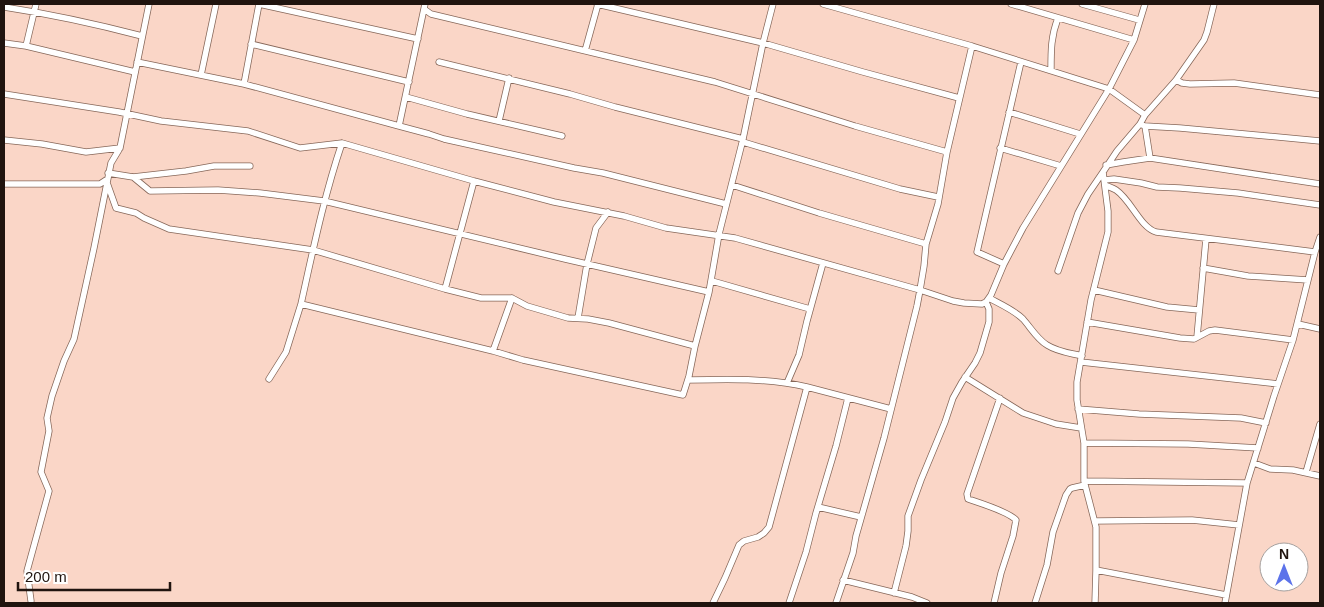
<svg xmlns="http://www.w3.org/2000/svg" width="1324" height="607" font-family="Helvetica,sans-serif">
<rect width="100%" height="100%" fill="#fad6c7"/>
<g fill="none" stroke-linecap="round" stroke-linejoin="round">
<defs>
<path id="street" d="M 259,4 L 418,39
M 597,4 L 763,43 L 863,72 L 959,98
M 823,4 L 972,46 L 1109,89 L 1145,115
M 1011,4 L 1134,40
M 1082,4 L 1139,20
M 4,7 C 50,14 96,24 142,36
M 424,9 L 431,14 L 715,82 L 855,126 L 947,152
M 4,43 L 26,46 L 135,72
M 251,44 L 409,82
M 26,46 L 36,4
M 972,46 L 947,152 L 938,204 L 926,244 L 924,266 L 920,290 L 953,301 L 964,303 L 982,304 L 986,302 L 991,295 L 1004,264 L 1023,228 L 1109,89 L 1134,40 L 1145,4
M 585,51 L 598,4
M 137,62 L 244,84 L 399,126 L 425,4
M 439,62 L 570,94 L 615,107 L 743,139
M 1051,70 C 1051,50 1051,36 1058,18
M 201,75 L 216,4
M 1176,80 L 1182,83 L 1190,84 L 1234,83 L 1320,95
M 244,84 L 259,4
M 4,94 L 119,112 L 161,121 L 248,131 L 300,148 L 342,143 L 474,181 L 445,289
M 406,97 L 467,114 L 562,136
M 1009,112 L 1080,134
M 499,121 L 509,78
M 1142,125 L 1145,126 L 1150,158
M 399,126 L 429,134 L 444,139 L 574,168 L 603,173 L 726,204
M 1145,126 L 1180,128 L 1320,141
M 4,140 L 42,144 L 86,152 L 120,148
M 743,142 L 900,189 L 938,197
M 1000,148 L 1061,166
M 1106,165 L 1123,162 L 1150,158 L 1320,184
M 108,173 L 133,177 L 186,171 L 214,166 L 250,166
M 133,177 L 150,191 L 218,190 L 260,193 L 324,201 L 565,259 L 709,292
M 1104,180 L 1114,179 L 1141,183 L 1157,187 L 1180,188 L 1238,193 L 1320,205
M 474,181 L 554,202 L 624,216 L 666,228 L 735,238 L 920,290 L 917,306 L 884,438 L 856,536 L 853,553 L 836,603
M 4,184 L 100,184 L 106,180 L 116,208 L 136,213 L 144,218 L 169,229 L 313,250 L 445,289 L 481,298 L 512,298 L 493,351 L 301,304 C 313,250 324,196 342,143
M 732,185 L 819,213 L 926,244
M 1105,185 C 1109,187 1113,188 1116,190 C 1131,200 1140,227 1156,232 L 1315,252
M 1004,264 L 977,252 L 1021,62
M 1203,268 L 1248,276 L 1308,280
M 1058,271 L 1078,213 L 1088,194 L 1103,172
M 712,281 L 810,309
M 1094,290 L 1167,307 L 1199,310
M 512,298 L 527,306 L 568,318 L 588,319 L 609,323 L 695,346
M 989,298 C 1000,304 1014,310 1023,319 C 1031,328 1037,339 1047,345 C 1058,352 1070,353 1082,356
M 578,318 L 587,264 L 596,228 L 608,212
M 1087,322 L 1180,338 L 1194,339 L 1209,331 L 1215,330 L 1293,340
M 1298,324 L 1320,329
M 1197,337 L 1206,239
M 493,351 L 523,360 L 683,395 L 689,376 L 695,346 L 709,292 L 719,234 L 743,139 L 763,43 L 773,4
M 1081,362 L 1278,384
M 965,377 L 1023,413 L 1056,424 L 1081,428
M 269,379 L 286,352 L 301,304
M 688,380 C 728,379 768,378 807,387
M 787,383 L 799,355 L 807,321 L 823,263
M 1078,409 L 1139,414 L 1241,418 L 1266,423
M 1084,443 L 1188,444 L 1258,448
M 1254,463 L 1270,469 L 1293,470 L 1320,476
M 1306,472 L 1320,424
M 1084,481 L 1247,483
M 818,507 L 861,517
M 1095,521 L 1192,520 L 1239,525
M 1096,570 L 1226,595
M 843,580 L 912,597 L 927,603
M 894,593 L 906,546 L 908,531 L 908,516 L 921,480 L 945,422 L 953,398 L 962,382 L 975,363 L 980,353 L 989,322 L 989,309 L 986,302
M 31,601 L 27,571 L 49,491 L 41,472 L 49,431 L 47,418 L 52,396 L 64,361 L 74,339 L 94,248 L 111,163 L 120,148 L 149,4
M 713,603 L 725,578 L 739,545 L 744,541 L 758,537 L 764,533 L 769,527 L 807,387 L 891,409
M 789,603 L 806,552 L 816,513 L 836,446 L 848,398
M 994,603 L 1001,573 L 1013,536 L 1016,520 C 1009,512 980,503 968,499 L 967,494 L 1000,398
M 1035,603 L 1047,565 L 1053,532 L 1066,495 L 1070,489 L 1072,488 L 1085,485
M 1095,603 L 1096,570 L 1096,527 L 1084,481 L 1084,443 L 1077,400 L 1077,382 L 1091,300 L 1108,232 L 1108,211 L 1103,172 L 1117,151 L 1140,124 L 1145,115 L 1176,80 L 1204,40 L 1207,32 L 1214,4
M 1225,603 L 1247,483 L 1274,396 L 1293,340 L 1315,252 L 1320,237"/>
</defs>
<use href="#street" stroke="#866759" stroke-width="7"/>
<use href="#street" stroke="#fff" stroke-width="5.5"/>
</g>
<rect width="1324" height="607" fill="none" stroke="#20140f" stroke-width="10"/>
<g transform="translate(1284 567)"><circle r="24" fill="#ffffff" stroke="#a6a19f"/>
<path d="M0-4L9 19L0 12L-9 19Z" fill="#5c73ea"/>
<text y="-8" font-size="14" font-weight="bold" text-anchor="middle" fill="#20140f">N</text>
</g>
<path d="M18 582v8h152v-8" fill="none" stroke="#20140f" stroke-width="2.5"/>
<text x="25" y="582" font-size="15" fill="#20140f" stroke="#ffffff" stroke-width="4" paint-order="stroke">200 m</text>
</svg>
